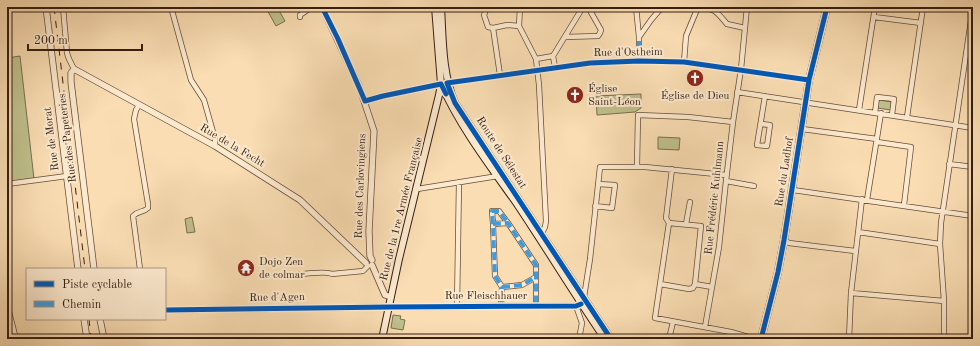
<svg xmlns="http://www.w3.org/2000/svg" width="980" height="346" font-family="'Old Standard TT',serif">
<rect width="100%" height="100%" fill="#faddb3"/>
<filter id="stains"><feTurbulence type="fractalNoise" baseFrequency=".005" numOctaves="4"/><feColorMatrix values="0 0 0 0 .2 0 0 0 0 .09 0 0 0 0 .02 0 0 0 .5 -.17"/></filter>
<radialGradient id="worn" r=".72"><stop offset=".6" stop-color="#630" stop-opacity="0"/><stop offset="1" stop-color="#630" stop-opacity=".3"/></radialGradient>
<path fill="#bfc08c" stroke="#7a6f4f" d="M 268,7 L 277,7 L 285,21 L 276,26 L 266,8 Z
M 20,56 L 34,179 L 7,182 L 7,58 Z
M 641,94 L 641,108 L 635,112 L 597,115 L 596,96 Z
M 879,100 L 892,102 L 891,110 L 877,108 Z
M 658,137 L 680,138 L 679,150 L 658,149 Z
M 192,217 L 195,232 L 187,233 L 185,219 Z
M 393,315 L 401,316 L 400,319 L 405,320 L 403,330 L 391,328 Z"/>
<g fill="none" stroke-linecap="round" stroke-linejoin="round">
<defs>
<path id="minor" d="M 63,7 L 67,53 L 69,59 L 74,69
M 171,7 L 191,80 L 204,100 L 215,139 L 215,146
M 487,7 L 484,15 L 488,27 L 493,28 L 500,75
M 520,7 L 519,26 L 536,59 L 539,85 L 546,221 L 545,227 L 542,233
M 636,7 L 639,37 L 639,61
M 698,8 C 715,8 716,11 727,24 L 745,28
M 300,17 L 300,15 L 312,7
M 874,17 L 921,23
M 493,28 L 507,25 L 519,26
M 565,37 L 598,36 L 600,33 L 601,30 L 588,7
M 639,37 L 651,20 L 662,7
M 536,59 L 553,56
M 684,62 L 686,36 L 698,7
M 555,67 L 553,56 L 583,7
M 447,83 L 590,63 L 639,61 L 684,62 L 809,80
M 737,92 L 973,128
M 139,105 L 136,110 L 134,119 L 148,204 L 148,208 C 143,213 139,210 133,216 L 140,269
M 859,110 L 875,7
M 875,113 L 877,97 L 894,99 L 892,115
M 907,117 L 923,7
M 761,124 L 770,125 L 767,146 L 757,145 L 765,96
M 802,129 L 877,139
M 877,142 L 911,147 L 904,205
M 949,164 L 973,167
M 637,166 L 638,115 L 688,117 L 733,122
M 672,169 L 666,218 L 669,223 L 655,318 L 731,332 L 755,339
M 726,181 L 754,186
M 7,184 L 67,176
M 417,189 L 498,176
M 793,190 L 973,216
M 867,200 L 881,113
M 595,206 L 612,208 L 615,185 L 598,184
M 669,223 L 701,226 L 695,284
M 493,224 L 492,211 L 499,211 L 508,223
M 686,224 L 690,202
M 858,232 L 940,244
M 784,240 L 789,243 L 855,251
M 287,276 C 297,275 325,270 332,274 L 363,271 L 368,266
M 660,284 L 689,289 L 693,288 L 695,284 L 712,287
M 502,287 L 522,285 L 536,277
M 851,293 L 944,301
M 584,297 L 590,259 L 600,167 L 645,167 L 726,175
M 7,304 L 16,339
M 501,306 L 502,287 L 495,276 L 493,224 L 508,223 L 536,265 L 536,306
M 576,306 L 582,323 L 579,339
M 457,307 L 459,182
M 705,327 L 719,247 L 726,181 L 733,122 L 741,69 L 747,7
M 669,339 L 673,322
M 849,339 L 851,293 L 862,199
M 944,339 L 944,301 L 940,244 L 941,223 L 973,7"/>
<path id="tertiary" d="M 46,7 L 78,269
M 322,7 L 359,86 L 374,131 L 369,231 L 370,256 L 372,260
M 365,101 L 383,96 L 441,84
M 372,265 L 385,295 L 391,297
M 94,269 L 71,82 L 71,73 L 74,69 L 215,146 L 300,200 L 366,263
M 165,310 L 390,307 L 576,306 L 581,304
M 84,319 L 87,339
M 100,319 L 104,339"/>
<path id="secondary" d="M 441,7 C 443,39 442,73 455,103 L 611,339
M 441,84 C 460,127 490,166 517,204 C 547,249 575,295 605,339
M 382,339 L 399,259 L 439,95 L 441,84 L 435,7
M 761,339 L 778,272 L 784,240 L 809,80 L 827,7"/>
</defs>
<use href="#minor" stroke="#664e3a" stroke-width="6"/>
<use href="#tertiary" stroke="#664e3a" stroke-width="7"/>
<use href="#secondary" stroke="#351e12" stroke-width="8"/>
<use href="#minor" stroke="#fce9ce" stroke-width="4.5"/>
<use href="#tertiary" stroke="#fce9ce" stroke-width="5.5"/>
<use href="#secondary" stroke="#fce9ce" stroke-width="6"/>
<path stroke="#351e12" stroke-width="1" stroke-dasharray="7 7" stroke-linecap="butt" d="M 54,7 L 85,269
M 89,319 L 91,339"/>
<path stroke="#3e9bde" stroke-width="4" stroke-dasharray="8 4" stroke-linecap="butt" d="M 639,61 L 639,41
M 493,224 L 492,211 L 499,211 L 508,223
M 502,287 L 522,285 L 536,277
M 501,306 L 502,287 L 495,276 L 493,224 L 508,223 L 536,265 L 536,306"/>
<defs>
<path id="cycleway" d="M 322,7 L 338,39 L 365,101 L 383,96 L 441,84 L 446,94
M 165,310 L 390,307 L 576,306 L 581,304
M 611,339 L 455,103 L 447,83 L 590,63 L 639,61 L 684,62 L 809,80
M 761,339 L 778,272 L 784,240 L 809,80 L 827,7"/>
</defs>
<use href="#cycleway" stroke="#fce9ce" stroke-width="8"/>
<use href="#cycleway" stroke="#0057b8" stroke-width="5"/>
</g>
<defs>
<symbol id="church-disc" viewBox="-11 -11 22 22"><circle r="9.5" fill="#8f2418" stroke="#fce9ce"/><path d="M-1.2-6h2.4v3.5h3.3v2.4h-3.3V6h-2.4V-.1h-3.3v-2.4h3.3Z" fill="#fff"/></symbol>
<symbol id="temple-disc" viewBox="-11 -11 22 22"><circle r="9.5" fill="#8f2418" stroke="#fce9ce"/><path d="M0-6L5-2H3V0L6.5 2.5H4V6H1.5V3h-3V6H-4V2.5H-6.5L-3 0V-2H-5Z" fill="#fff"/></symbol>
</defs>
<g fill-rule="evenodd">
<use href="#church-disc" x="685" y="68" width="20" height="20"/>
<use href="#church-disc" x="565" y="85" width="20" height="20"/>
<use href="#temple-disc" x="236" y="258" width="20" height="20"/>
</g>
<g text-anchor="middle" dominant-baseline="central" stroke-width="4" stroke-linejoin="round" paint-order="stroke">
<g font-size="11" fill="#351e12" stroke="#fce9ce">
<text transform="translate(628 53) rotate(-1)">Rue d'Ostheim</text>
<text transform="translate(68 138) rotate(-97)">Rue des Papeteries</text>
<text transform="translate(52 139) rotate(-97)">Rue de Morat</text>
<text transform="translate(232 146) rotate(31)">Rue de la Fecht</text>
<text transform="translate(501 153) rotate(57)">Route de Sélestat</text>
<text transform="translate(785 172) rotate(-81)">Rue du Ladhof</text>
<text transform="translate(361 186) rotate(-88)">Rue des Carlovingiens</text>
<text transform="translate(715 198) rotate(-84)">Rue Frédéric Kuhlmann</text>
<text transform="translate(402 209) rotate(-76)">Rue de la 1re Armée Française</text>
<text x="486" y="296">Rue Fleischhauer</text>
<text transform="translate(277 298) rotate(-1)">Rue d'Agen</text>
</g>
<g font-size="11" fill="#351e12" stroke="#fce9ce" text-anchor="start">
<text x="588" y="89">Église<tspan x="588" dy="13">Saint-Léon</tspan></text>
<text x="695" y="96" text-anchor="middle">Église de Dieu</text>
<text x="259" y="262">Dojo Zen<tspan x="259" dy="13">de colmar</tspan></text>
</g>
</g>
<rect width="980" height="346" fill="none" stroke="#faddb3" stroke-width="24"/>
<rect x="8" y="8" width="964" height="330" fill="none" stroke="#351e12" stroke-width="2"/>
<rect x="12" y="12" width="956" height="322" fill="none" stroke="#351e12"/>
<rect x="26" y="268" width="140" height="52" fill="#fce9ce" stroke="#ac9883"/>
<rect x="34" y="281" width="20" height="6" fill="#0057b8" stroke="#ac9883"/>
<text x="62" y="288" font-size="12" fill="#351e12">Piste cyclable</text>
<rect x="34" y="301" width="20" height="6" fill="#3e9bde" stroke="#ac9883"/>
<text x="62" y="308" font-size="12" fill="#351e12">Chemin</text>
<path d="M28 44v6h114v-6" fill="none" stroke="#351e12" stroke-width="2"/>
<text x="34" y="44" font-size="12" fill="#351e12" stroke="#fce9ce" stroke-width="3" paint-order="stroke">200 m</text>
<rect width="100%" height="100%" filter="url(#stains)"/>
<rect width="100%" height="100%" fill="url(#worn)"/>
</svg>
